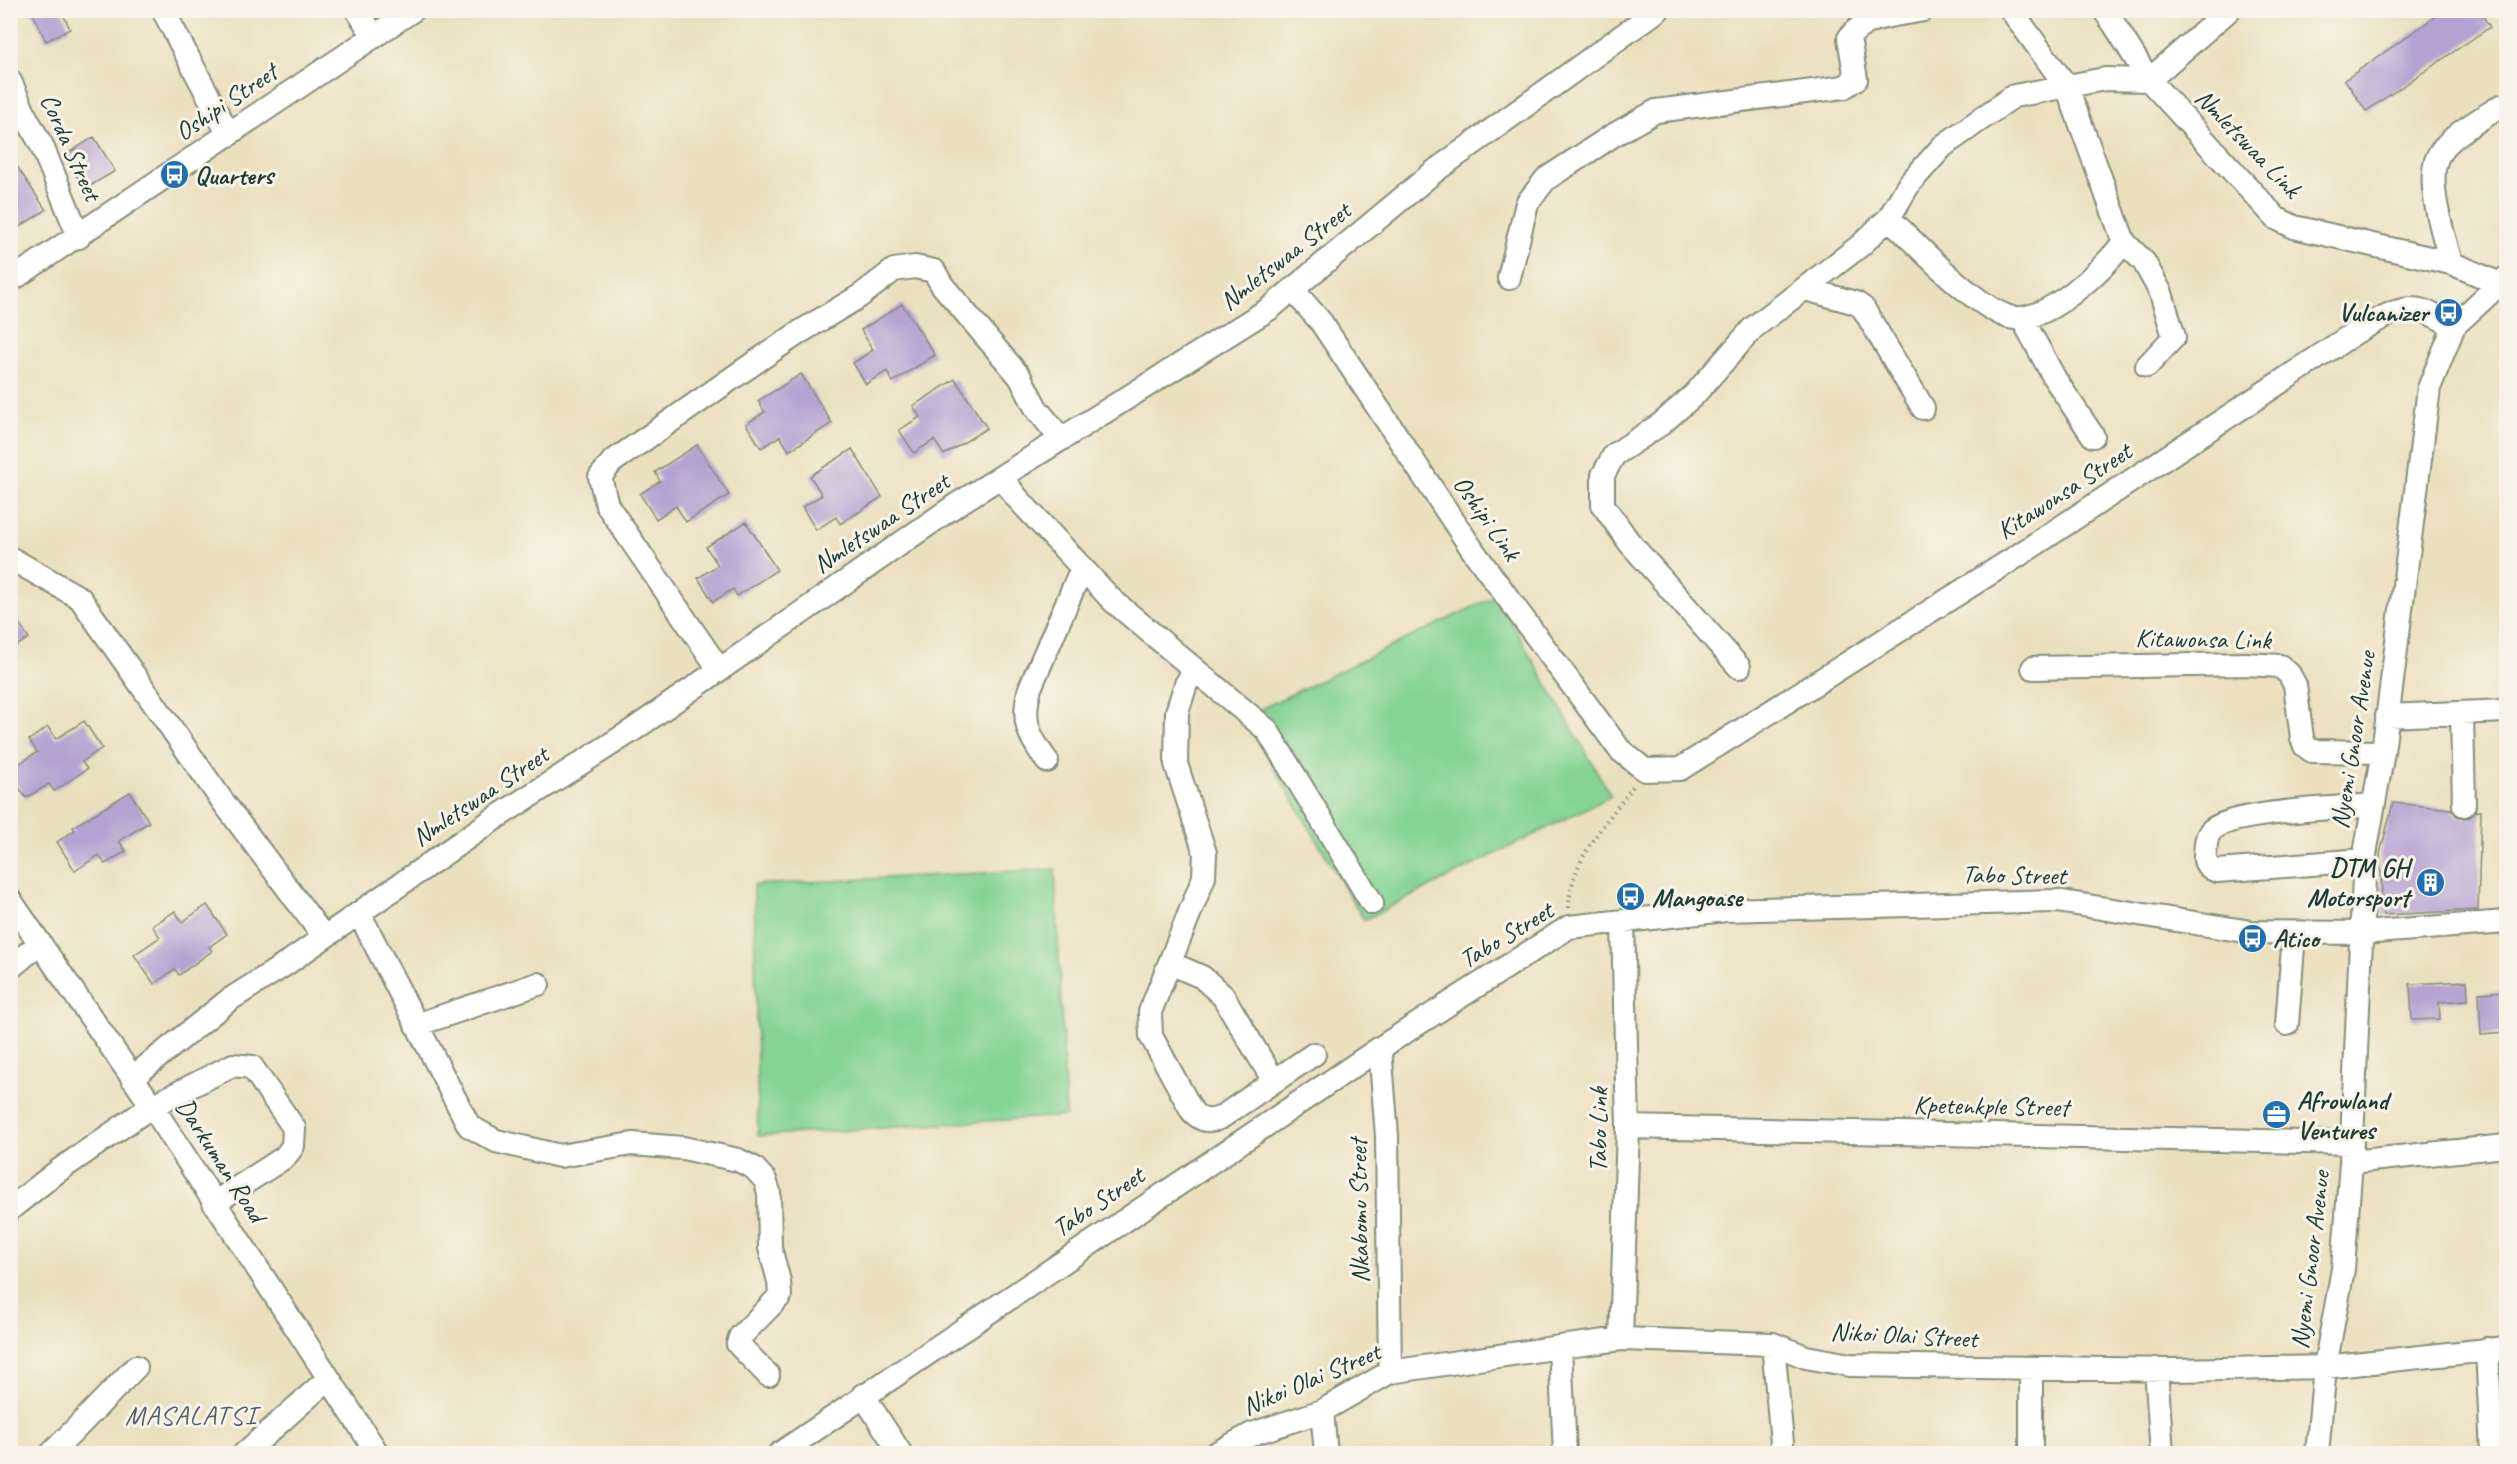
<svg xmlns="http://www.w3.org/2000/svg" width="2517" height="1464" font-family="Caveat,sans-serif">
<rect width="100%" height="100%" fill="#f7f3e8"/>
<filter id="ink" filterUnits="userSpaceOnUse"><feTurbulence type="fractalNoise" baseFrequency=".0167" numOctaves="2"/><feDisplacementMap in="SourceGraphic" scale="12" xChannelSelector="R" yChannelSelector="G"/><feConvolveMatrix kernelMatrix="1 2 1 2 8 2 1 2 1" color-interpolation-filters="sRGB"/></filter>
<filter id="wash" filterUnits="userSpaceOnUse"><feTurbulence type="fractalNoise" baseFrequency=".008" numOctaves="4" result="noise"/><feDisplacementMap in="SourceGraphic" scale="24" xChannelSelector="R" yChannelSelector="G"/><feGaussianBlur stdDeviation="1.35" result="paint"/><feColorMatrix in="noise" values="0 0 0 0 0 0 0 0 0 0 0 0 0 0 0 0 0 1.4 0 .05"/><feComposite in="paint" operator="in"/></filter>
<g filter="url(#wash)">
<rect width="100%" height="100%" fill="#ebe0be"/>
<path fill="#85d493" stroke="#528864" stroke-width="1.5" d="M 1496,596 L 1611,796 L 1364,920 L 1244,717 Z
M 1055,869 L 1066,1116 L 758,1136 L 754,885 Z"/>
<g id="blocks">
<path fill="#b6a1d2" d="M 31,10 L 61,10 L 70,29 L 46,41 Z
M 2445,10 L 2479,10 L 2490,27 L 2366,111 L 2345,80 Z
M 94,137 L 115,171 L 85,189 L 64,156 Z
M 10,156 L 46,210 L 10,233 Z
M 902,304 L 935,355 L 893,382 L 887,371 L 866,384 L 853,363 L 873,350 L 861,330 Z
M 801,374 L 832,423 L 789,451 L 780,436 L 761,448 L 746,424 L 765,412 L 758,401 Z
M 955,379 L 987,428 L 944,455 L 934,440 L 914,453 L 899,430 L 920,417 L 913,406 Z
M 697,445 L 729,495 L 686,522 L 676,506 L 656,519 L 640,494 L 660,481 L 655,472 Z
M 852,449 L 882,497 L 840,524 L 836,517 L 816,530 L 802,507 L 822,495 L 810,476 Z
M 746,522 L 777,570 L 737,596 L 733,589 L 713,602 L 698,578 L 718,565 L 706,547 Z
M 10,610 L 29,638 L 10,650 Z
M 84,721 L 102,748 L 82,762 L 87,769 L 54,791 L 49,784 L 26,798 L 10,774 L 10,770 L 37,752 L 29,740 L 48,727 L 56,739 Z
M 130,792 L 149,822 L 119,841 L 126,851 L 105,864 L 99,855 L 75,871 L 57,842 L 75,830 L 73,827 Z
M 2393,803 L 2451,809 L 2457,816 L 2464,818 L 2470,817 L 2476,811 L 2481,811 L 2478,910 L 2383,915 L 2380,854 Z
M 207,905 L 227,934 L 209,947 L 212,951 L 179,975 L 175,969 L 154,984 L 134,955 L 160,937 L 152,926 L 175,911 L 182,922 Z
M 2467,981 L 2468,1000 L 2439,1002 L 2440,1019 L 2412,1020 L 2410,984 Z
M 2506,991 L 2506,1033 L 2481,1035 L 2479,993 Z"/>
</g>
</g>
<g filter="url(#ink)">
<use href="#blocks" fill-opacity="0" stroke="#858e79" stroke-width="1.5"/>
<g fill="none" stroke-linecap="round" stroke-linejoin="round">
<defs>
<path id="minor" d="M 163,10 L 229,135
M 357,10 L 374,37
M 2104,10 L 2114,24 L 2149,80 L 2276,218 L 2294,227 L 2451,263 L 2498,283
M 10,81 L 26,117 L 42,146 L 79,237
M 1889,218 C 1917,245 1974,306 2009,317 C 2044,327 2105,268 2124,242 L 2067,87 L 2011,10
M 2124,242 L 2144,262 L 2161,293 L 2174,337 L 2147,366
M 2451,263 C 2444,235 2426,185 2437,158 C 2445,138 2483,118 2501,106
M 1509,278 L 1527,203 L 1546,179 L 1612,136 L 1656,111 L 1844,87 L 1856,79 L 1849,38 C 1867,14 1896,16 1923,10
M 10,281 L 413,10
M 1805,289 L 1856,303 L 1863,308 L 1923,408
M 1293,290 L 1321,322 L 1474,552 L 1620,750 L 1645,770 L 1680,769 L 2019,555 L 2353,334 C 2372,324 2401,302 2424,311 C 2434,315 2444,321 2454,326
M 2022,318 L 2055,379 L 2093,436
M 1001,477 L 1018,499 L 1112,600 L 1267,730 L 1372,903
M 10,558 L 80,598 L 221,799 L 324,937
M 1739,667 L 1629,542 L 1603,505 L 1603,475 L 1614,455 L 1661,424 L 1694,395 L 1753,328 L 1861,245 L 1889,218 L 1909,184 L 1943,146 L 2005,102 L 2014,96 L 2105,79 L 2149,80 L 2229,10
M 2033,668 L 2245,664 L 2280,666 L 2289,674 L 2295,685 L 2302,738 L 2305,746 L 2312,751 L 2383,752
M 719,669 L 607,505 L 600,477 L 612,462 L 741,372 L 800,332 L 860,296 L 894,270 L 915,267 L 934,271 L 942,285 L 1020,377 L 1036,408 L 1061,439
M 1195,670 L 1186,684 L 1177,712 L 1176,764 L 1205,853 L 1204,877 L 1150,1012 L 1151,1036 L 1192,1111 C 1201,1121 1208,1122 1220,1118 L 1314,1054
M 2462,714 L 2464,805
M 2387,716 L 2506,711
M 1047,761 C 1028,735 1021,721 1030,688 L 1082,568
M 2364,860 L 2217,871 C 2209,868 2204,864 2205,855 C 2206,847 2205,839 2210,832 C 2226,811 2343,808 2373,805
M 10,900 L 152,1106 L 378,1454
M 359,913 L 469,1126 L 496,1141 L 560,1156 L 632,1144 L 683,1148 L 738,1160 L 754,1168 L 765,1180 L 769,1192 L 770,1248 L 779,1281 L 780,1296 L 740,1337 L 738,1344 L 768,1375
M 1170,963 L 1202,977 L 1223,996 L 1274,1081
M 10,968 L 40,943
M 2287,1024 L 2294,934
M 416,1025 L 538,984
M 1380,1048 L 1387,1136 L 1390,1372
M 132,1078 L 229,1000 L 283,966 L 497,817 L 633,730 L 956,505 L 1269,309 L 1435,171 L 1658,10
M 1628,1127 L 2352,1143
M 2351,1162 L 2506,1146
M 10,1209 L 58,1171 L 152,1106 L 233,1065 L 252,1067 L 294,1128 L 293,1146 L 285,1157 L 214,1203
M 1621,1339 L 1628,1127 L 1623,922
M 1773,1344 L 1783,1454
M 1560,1347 L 1565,1454
M 2487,1349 L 2492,1454
M 2156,1369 L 2162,1454
M 863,1395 L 901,1454
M 1322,1411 L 1326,1454
M 51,1454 L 136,1367
M 244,1454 L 328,1379
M 779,1454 L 1380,1048 L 1569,927 L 1726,910 L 2057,901 L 2251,932 L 2362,933 L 2506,922
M 1215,1454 L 1252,1434 L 1322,1411 L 1390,1372 L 1560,1347 L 1621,1339 L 1773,1344 L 1806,1357 L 1850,1365 L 2175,1370 L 2325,1367 L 2506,1348
M 2031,1454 L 2031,1368
M 2317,1454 L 2325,1367 L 2343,1269 L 2351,1162 L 2365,854 L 2383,752 L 2429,388 L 2454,326 L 2506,278"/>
</defs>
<use href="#minor" stroke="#858e79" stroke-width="26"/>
<path stroke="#858e79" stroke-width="4" stroke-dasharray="1.5 4.5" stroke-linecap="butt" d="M 1569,908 C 1570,859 1606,824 1634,785"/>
<use href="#minor" stroke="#fff" stroke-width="22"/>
</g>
</g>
<defs>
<symbol id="bus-disc" viewBox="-11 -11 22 22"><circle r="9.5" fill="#1f6fb2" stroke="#f7f3e8"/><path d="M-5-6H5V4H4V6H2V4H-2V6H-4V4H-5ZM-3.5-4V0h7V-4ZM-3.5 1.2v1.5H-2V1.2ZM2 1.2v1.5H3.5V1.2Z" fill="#fff"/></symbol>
<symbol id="building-disc" viewBox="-11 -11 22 22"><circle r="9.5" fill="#1f6fb2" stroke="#f7f3e8"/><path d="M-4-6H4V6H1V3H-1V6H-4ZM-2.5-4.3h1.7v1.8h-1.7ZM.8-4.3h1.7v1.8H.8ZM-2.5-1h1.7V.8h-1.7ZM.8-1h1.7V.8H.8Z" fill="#fff"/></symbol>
<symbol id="office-disc" viewBox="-11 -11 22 22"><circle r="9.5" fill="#1f6fb2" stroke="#f7f3e8"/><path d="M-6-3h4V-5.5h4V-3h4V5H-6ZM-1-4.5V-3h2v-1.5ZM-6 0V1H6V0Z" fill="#fff"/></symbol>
</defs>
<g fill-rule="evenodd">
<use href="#bus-disc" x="158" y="158" width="33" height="33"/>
<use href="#bus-disc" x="2432" y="296" width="33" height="33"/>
<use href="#building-disc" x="2414" y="866" width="33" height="33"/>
<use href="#bus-disc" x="1614" y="880" width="33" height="33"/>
<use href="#bus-disc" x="2236" y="922" width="33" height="33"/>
<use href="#office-disc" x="2260" y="1098" width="33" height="33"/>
</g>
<g text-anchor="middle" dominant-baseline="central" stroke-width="6" stroke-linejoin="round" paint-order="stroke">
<g font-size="26" fill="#1f3d34" stroke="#f7f3e8">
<text transform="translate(226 102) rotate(-34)">Oshipi Street</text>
<text transform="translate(2248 143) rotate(46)">Nmletswaa Link</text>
<text transform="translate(71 147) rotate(66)">Corda Street</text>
<text transform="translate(1285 256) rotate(-38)">Nmletswaa Street</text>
<text transform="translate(2064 491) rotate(-33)">Kitawonsa Street</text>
<text transform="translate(1487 518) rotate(55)">Oshipi Link</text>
<text transform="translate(881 523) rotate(-34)">Nmletswaa Street</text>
<text transform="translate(2203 639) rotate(1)">Kitawonsa Link</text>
<text transform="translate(2353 740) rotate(-81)">Nyemi Gnoor Avenue</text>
<text transform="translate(480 796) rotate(-34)">Nmletswaa Street</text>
<text transform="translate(2014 875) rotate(1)">Tabo Street</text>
<text transform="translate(1506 935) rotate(-31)">Tabo Street</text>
<text transform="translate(1991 1106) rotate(1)">Kpetenkple Street</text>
<text transform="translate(1598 1130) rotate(-90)">Tabo Link</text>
<text transform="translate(221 1160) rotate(57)">Darkuman Road</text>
<text transform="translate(1098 1202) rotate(-34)">Tabo Street</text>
<text transform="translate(1359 1211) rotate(-91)">Nkabomu Street</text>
<text transform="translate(2310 1260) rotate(-83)">Nyemi Gnoor Avenue</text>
<text transform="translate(1904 1335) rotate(3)">Nikoi Olai Street</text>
<text transform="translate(1311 1379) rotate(-23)">Nikoi Olai Street</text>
</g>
<g font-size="26" font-weight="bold" fill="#1f3d34" stroke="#f7f3e8" text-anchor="start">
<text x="195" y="175">Quarters</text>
<text x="2428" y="312" text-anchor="end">Vulcanizer</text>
<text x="2409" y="867" text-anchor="end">DTM GH<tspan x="2409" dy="30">Motorsport</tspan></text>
<text x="1652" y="897">Mangoase</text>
<text x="2273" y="938">Atico</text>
<text x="2297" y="1100">Afrowland<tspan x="2297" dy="30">Ventures</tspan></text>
</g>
<g font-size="27" letter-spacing="1.5" fill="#54606b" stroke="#f7f3e8">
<text x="191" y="1415">MASALATSI</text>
</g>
</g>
<rect width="2517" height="1464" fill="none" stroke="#f7f3e8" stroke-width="36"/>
</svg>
